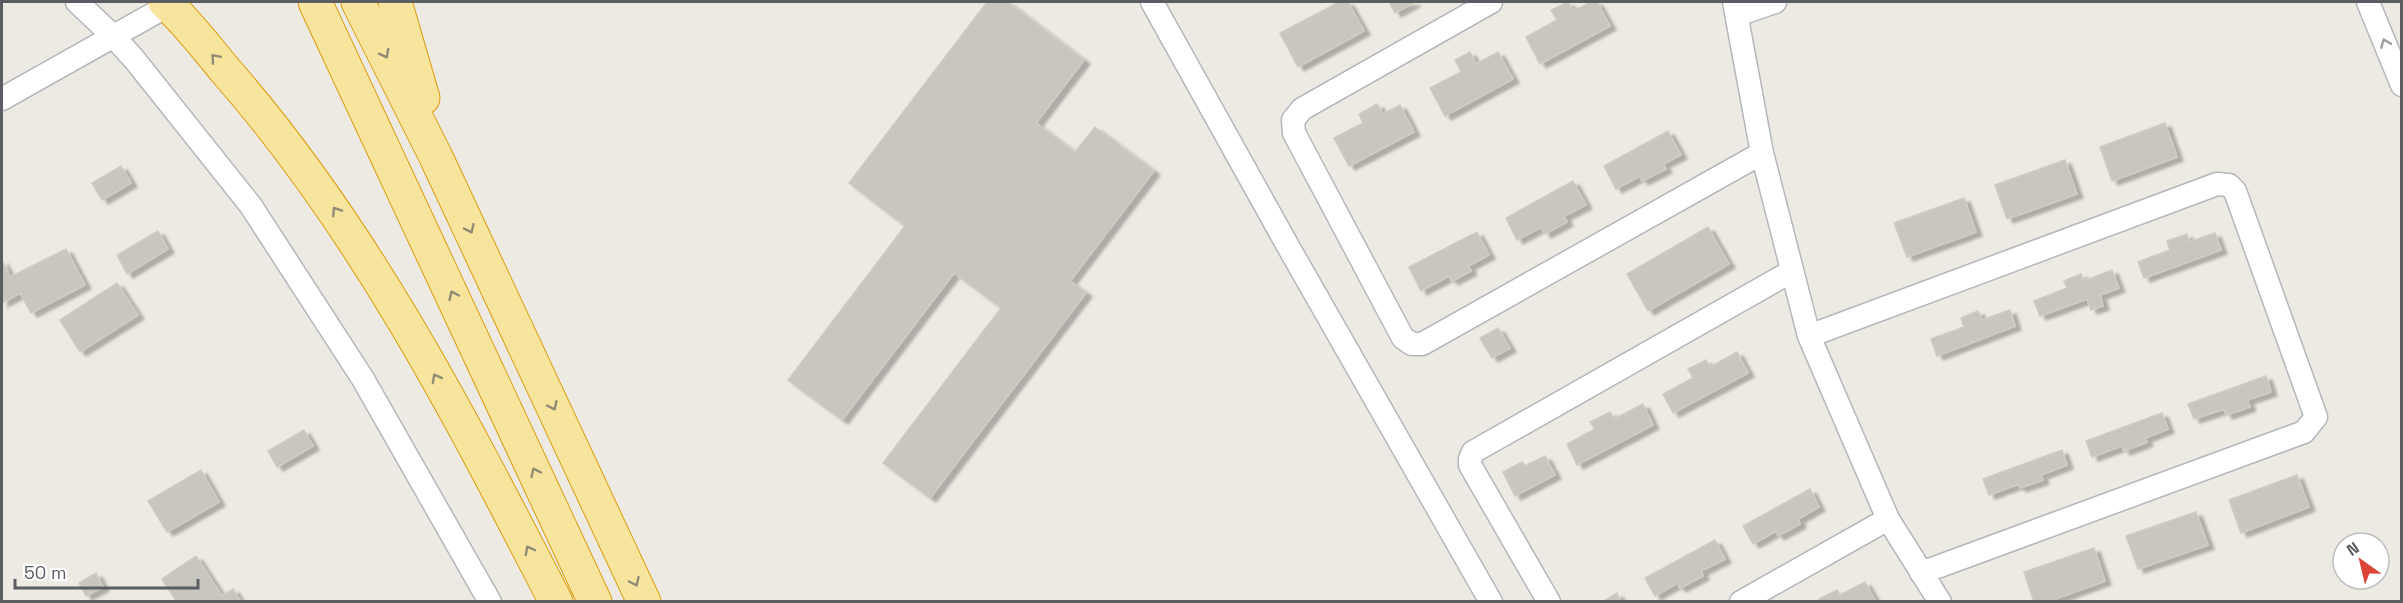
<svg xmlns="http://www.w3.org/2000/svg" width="2403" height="603" font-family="'Space Grotesk',sans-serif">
<defs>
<filter id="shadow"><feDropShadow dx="6" dy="4" stdDeviation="1.5" flood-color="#0004"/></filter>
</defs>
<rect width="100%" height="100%" fill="#eceae2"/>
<path fill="#c9c6c0" stroke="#d0cbc1" stroke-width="1.5" filter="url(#shadow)" d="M 987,2 L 1008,2 L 1084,60 L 1036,123 L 1075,152 L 1095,127 L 1154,171 L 1070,281 L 1086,293 L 930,498 L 883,463 L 1001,308 L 954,273 L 842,420 L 788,380 L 905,226 L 849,183 Z
M 1339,2 L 1348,2 L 1364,31 L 1298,67 L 1280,33 Z
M 1389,2 L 1415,2 L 1395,13 Z
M 1568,2 L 1573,11 L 1591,2 L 1597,2 L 1610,26 L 1540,64 L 1526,37 L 1557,20 L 1551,10 Z
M 1470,52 L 1476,64 L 1498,52 L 1513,79 L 1445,116 L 1430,88 L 1461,72 L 1455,60 Z
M 1377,104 L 1383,114 L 1400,105 L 1414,132 L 1349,166 L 1334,138 L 1363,123 L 1359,114 Z
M 2165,123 L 2177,157 L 2112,181 L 2100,147 Z
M 1668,131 L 1681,155 L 1663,164 L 1666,169 L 1642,181 L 1640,176 L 1616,189 L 1604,166 Z
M 2065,160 L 2077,194 L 2007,219 L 1995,185 Z
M 121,166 L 131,183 L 102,200 L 92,183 Z
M 1573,181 L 1586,205 L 1564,216 L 1567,222 L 1545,234 L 1541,227 L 1517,240 L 1506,218 Z
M 1964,198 L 1976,232 L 1907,257 L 1894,223 Z
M 1708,227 L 1729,264 L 1648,311 L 1627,274 Z
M 158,231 L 168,249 L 127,274 L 117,255 Z
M 1477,232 L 1489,255 L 1468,266 L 1471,271 L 1452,281 L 1449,276 L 1421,291 L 1409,267 Z
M 2215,233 L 2221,250 L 2144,278 L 2138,262 L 2170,250 L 2167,241 L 2187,234 L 2189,242 Z
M 66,249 L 85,285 L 31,313 L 20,293 L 2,303 L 2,260 L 10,277 Z
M 2112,270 L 2119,288 L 2100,295 L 2103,306 L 2091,310 L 2087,299 L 2040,316 L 2034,301 L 2067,288 L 2064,281 L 2081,274 L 2084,281 Z
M 117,283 L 138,315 L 80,352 L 60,320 Z
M 2010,310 L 2015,326 L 1937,356 L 1931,339 L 1964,327 L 1961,318 L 1978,311 L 1982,320 Z
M 1498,328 L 1510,348 L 1492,358 L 1480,338 Z
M 1737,352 L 1748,373 L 1673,413 L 1663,394 L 1693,378 L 1688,369 L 1706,360 L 1710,367 Z
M 2266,376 L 2271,392 L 2247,400 L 2250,407 L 2226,415 L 2224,409 L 2194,419 L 2188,404 Z
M 1643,404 L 1653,425 L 1577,465 L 1567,444 L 1595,429 L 1590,422 L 1610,412 L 1614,419 Z
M 2162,413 L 2168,429 L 2145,438 L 2147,442 L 2124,451 L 2122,446 L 2092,457 L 2086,441 Z
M 304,430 L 313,446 L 277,467 L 268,451 Z
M 2062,450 L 2067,465 L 2041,475 L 2043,480 L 2020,488 L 2019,484 L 1989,495 L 1983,479 Z
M 1545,456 L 1555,475 L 1515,496 L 1503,472 L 1522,462 L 1525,466 Z
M 201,470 L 219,502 L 167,532 L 148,501 Z
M 2297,475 L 2309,507 L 2241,533 L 2229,500 Z
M 1810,489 L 1819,507 L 1798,519 L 1800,524 L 1778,536 L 1776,531 L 1753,544 L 1743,526 Z
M 2196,512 L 2208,545 L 2138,569 L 2126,536 Z
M 1715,540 L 1725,559 L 1701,571 L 1703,576 L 1680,588 L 1677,583 L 1655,596 L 1645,578 Z
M 2094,548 L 2105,581 L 2047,602 L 2034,602 L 2024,572 Z
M 196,556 L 222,596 L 233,589 L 241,602 L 177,602 L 162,579 Z
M 96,573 L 103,587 L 86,596 L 79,583 Z
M 1865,582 L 1875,600 L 1873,602 L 1820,602 L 1819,599 L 1837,590 L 1840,595 Z
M 1617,593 L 1621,602 L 1602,602 Z"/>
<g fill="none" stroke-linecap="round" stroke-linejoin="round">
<defs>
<path id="minor" d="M 77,2 L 113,36 L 134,59 L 251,206 L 363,379 L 490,602
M 1152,2 L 1289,248 L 1491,602
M 1491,2 L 1302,109 L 1293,120 L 1294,133 L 1403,338 L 1412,344 L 1422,344 L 1762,153
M 1734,2 L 1762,153 L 1809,336 L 1888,519 L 1940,602
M 2368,2 L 2402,85
M 1737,15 L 1775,2
M 2,99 L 169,5
M 1809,336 L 2217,184 L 2229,185 L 2235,191 L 2316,417 L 2304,432 L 1921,573
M 1549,602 L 1470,465 L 1470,459 L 1473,452 L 1792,271
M 1741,602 L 1888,519"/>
<path id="trunk" d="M 165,2 C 187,22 206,47 225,70 C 364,228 460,416 556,602
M 315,2 L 595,602
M 358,2 L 436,157 L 644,602
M 395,2 L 423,98"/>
</defs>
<use href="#minor" stroke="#b4b7bb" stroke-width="25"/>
<use href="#trunk" stroke="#dd9d10" stroke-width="35"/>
<use href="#minor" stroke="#fff" stroke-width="22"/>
<use href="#trunk" stroke="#f7e49d" stroke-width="33"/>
</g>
<defs><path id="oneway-chevron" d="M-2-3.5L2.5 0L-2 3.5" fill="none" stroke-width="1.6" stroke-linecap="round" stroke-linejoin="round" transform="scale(1.5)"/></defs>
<use stroke="#9c9ea0" href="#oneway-chevron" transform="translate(2385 43) rotate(-112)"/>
<g stroke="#918c76">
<use href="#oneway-chevron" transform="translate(385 54) rotate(63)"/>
<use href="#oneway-chevron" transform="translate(215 58) rotate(-131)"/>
<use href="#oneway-chevron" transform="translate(336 211) rotate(-123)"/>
<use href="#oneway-chevron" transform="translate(470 229) rotate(65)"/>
<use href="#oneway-chevron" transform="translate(453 295) rotate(-115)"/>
<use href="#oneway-chevron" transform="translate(436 378) rotate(-119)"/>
<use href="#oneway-chevron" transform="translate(553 406) rotate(65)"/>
<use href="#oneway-chevron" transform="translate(535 472) rotate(-115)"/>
<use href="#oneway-chevron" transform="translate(529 550) rotate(-118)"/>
<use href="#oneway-chevron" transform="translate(635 582) rotate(65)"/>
</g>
<rect width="2403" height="603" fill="none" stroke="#5a5d61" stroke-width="6"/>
<g transform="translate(2361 561) rotate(326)"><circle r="28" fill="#ffffff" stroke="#bdbec0" stroke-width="1.5"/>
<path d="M0-4.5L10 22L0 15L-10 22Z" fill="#dc4538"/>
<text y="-9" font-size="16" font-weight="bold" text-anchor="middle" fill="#5a5d61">N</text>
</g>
<path d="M15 579v9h183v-9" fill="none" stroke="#5a5d61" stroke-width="3"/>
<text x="24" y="579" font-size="18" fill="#5a5d61" stroke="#ffffff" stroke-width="4.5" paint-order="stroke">50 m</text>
</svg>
